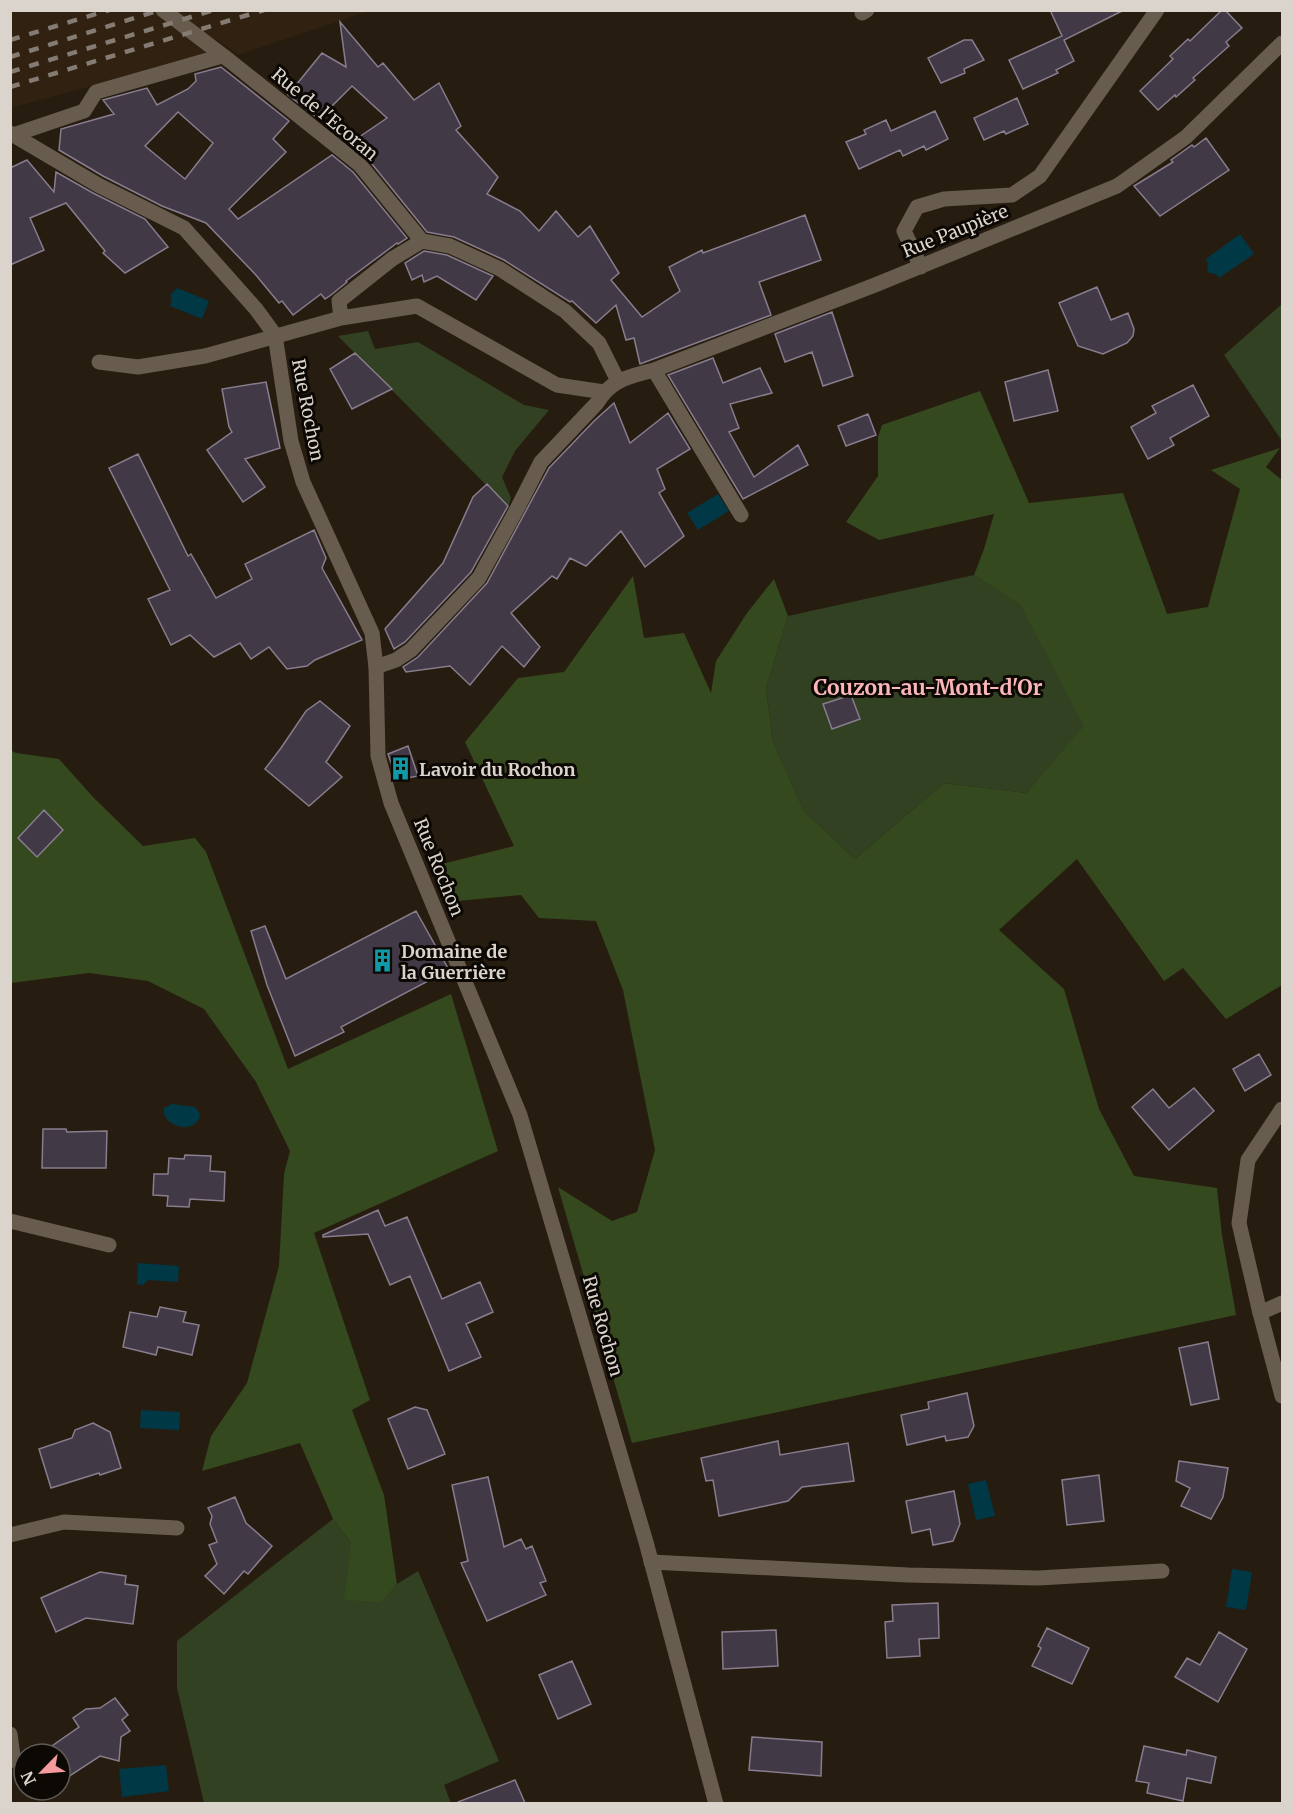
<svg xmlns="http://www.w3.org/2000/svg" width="1293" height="1814" font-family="Merriweather,serif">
<rect width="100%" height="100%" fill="#271c10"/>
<path fill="#302110" d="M 11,11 L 369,11 L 238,55 L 216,39 L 205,55 L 11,108 Z"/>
<path fill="#324122" d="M 1282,304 L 1282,441 L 1224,355 Z
M 368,331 L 375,349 L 418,342 L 524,405 L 549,410 L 515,451 L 502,477 L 511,498 L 508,507 L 338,336 Z
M 974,575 L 1020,603 L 1085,726 L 1026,793 L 944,783 L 855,859 L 804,811 L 773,742 L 766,688 L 788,616 Z
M 333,1519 L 351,1543 L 380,1602 L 397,1584 L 418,1571 L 499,1761 L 444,1785 L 451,1803 L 204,1803 L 177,1688 L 177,1641 Z"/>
<path fill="#35491e" d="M 980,391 L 1029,503 L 1123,493 L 1167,614 L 1208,607 L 1240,489 L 1211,470 L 1280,448 L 1266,467 L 1282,480 L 1282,985 L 1226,1019 L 1183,968 L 1164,981 L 1077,859 L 999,930 L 1064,989 L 1099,1109 L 1134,1176 L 1217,1188 L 1222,1235 L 1236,1315 L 632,1443 L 558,1187 L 612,1221 L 637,1212 L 655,1150 L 623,990 L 596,921 L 539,918 L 521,895 L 447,902 L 434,866 L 514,846 L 465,742 L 518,678 L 564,672 L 633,576 L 644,638 L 684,633 L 711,693 L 716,661 L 747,613 L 774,579 L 788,616 L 766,688 L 773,742 L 804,811 L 855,859 L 944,783 L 1026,793 L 1084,726 L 1020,604 L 974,575 L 984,549 L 994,514 L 879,540 L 846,522 L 878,476 L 878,437 L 882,425 Z
M 10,750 L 16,753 L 59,759 L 93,797 L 143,846 L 195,838 L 206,852 L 288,1069 L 451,994 L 498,1151 L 314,1233 L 370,1400 L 352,1410 L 384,1495 L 397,1584 L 381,1602 L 344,1600 L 351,1543 L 333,1519 L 300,1443 L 202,1471 L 211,1436 L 247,1383 L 279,1266 L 284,1174 L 290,1151 L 256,1082 L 204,1009 L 148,981 L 89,973 L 11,983 Z"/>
<path fill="#003845" d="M 1240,234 L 1254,254 L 1219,278 L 1216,274 L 1209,273 L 1207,267 L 1208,263 L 1206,259 Z
M 177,288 L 209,301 L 202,319 L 170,306 L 172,301 L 170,295 Z
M 718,494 L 729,511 L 698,530 L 687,513 Z
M 172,1104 L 195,1107 L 200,1114 C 197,1137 160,1126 164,1108 Z
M 138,1263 L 179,1266 L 178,1282 L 148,1280 L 143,1285 L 137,1284 Z
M 141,1410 L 180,1412 L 179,1430 L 140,1428 Z
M 986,1480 L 995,1516 L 976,1520 L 968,1484 Z
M 1232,1569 L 1252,1572 L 1246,1610 L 1226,1607 Z
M 166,1765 L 169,1791 L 122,1797 L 119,1769 Z"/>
<path fill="#423947" stroke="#877d8d" stroke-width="1.5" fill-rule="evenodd" d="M 1050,10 L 1124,10 L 1064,40 L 1074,61 L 1056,70 L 1058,73 L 1023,89 L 1009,60 L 1062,36 Z
M 1222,10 L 1225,10 L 1242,28 L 1226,42 L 1229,46 L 1193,78 L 1195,80 L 1176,97 L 1175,95 L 1158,110 L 1140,91 L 1173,59 L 1170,56 L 1188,39 L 1190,41 Z
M 340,22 L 378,67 L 383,63 L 414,100 L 439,83 L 461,126 L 456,130 L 498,177 L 487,194 L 520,211 L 539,231 L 556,211 L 578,237 L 590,226 L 619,273 L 611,280 L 642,317 L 680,291 L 669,267 L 702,250 L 703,253 L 805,215 L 821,260 L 759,282 L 771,315 L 640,364 L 634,338 L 626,340 L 616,305 L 596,323 L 572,301 L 570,302 L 504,260 L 454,237 L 427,232 L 368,159 L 349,144 L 387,118 L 352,86 L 319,119 L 288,95 L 322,53 L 346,67 Z
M 964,40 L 972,40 L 984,60 L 964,69 L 965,73 L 941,83 L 928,58 Z
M 221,67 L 289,121 L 273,139 L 286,152 L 229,209 L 238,219 L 332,155 L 353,172 L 407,238 L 398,244 L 397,243 L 346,281 L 347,282 L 331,295 L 325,299 L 321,294 L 293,315 L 282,301 L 279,303 L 255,274 L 206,223 L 162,206 L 103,176 L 59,150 L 61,129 L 114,114 L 103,100 L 147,88 L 157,105 L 188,89 L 196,81 L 195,74 ZM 178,112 L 213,143 L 185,179 L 145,146 Z
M 1017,98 L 1028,124 L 1006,134 L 1004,131 L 984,140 L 974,118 Z
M 935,111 L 948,139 L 926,150 L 924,146 L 903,156 L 900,150 L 859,169 L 846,142 L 866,134 L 864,130 L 886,120 L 891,131 Z
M 1206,138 L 1229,170 L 1160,216 L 1134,186 L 1173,162 L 1171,160 L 1192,145 L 1194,147 Z
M 27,160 L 54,192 L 56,172 L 93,193 L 145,219 L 168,247 L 125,273 L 103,253 L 105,251 L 66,203 L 30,218 L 44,250 L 10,265 L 10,168 Z
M 424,251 L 447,255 L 493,276 L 476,300 L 437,276 L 424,282 L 422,275 L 412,280 L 405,263 Z
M 1097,287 L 1111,320 L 1128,313 L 1134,329 L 1133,336 L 1127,343 L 1103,354 L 1078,346 L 1059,303 Z
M 832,312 L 853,376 L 823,386 L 812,352 L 785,362 L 775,334 Z
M 355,353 L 392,389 L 352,409 L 330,369 Z
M 713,358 L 723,383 L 760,368 L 772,393 L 730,404 L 739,428 L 729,432 L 754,477 L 798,445 L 808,465 L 743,499 L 668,375 Z
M 1048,370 L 1058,411 L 1014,421 L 1005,382 Z
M 266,382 L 280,448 L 245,459 L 265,487 L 243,502 L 207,450 L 232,432 L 229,427 L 222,389 Z
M 1193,385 L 1209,416 L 1170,438 L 1174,445 L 1148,459 L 1131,427 L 1156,413 L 1152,406 Z
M 614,403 L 630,443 L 668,413 L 690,449 L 657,469 L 665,489 L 659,493 L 684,536 L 645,567 L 621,531 L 586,566 L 570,558 L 557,579 L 552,576 L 511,613 L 540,647 L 524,667 L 502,646 L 470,685 L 450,666 L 406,672 L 403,667 L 418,657 L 487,583 L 549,468 L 594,421 Z
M 868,414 L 876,435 L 846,446 L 838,426 Z
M 138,454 L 188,556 L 191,554 L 216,598 L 252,579 L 245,564 L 314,530 L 326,558 L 322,568 L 362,640 L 315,660 L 307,666 L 287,669 L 269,647 L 251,659 L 240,643 L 214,657 L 190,635 L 171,645 L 148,599 L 170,590 L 109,468 Z
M 487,484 L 508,506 L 471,572 L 405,642 L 394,649 L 385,629 L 443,563 L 473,497 Z
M 851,695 L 860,719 L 832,729 L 823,704 Z
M 320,701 L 350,726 L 326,762 L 342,777 L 309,806 L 265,769 L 281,748 L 306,711 Z
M 408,746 L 418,776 L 397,780 L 388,754 Z
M 44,810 L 63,830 L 37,857 L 18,838 Z
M 416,911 L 449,970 L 341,1027 L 344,1032 L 295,1056 L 267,985 L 251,931 L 265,926 L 286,979 Z
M 1259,1054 L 1271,1075 L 1245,1091 L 1233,1069 Z
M 1194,1088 L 1214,1111 L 1169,1150 L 1132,1107 L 1153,1089 L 1169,1108 Z
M 43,1129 L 66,1129 L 67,1132 L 107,1131 L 106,1168 L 42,1168 Z
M 185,1155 L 211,1156 L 210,1171 L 225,1172 L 224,1201 L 190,1199 L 189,1207 L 167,1206 L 168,1196 L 153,1195 L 154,1174 L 168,1174 L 169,1158 L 184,1159 Z
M 378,1210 L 385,1226 L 407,1217 L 442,1299 L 480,1282 L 493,1312 L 466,1324 L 481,1357 L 449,1371 L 410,1276 L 390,1285 L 368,1234 L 323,1237 L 323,1235 Z
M 160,1307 L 186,1312 L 183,1322 L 199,1325 L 192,1355 L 158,1347 L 156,1355 L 123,1347 L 130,1312 L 157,1317 Z
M 1208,1342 L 1219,1399 L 1191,1405 L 1179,1348 Z
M 967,1393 L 974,1426 L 968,1437 L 946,1441 L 945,1436 L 907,1445 L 901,1415 L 929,1409 L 928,1402 Z
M 415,1407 L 427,1410 L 445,1454 L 408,1469 L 388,1419 Z
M 93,1423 L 110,1432 L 121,1468 L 100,1475 L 99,1473 L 51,1488 L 39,1449 L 72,1438 L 75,1430 Z
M 778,1441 L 780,1455 L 848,1443 L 854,1481 L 802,1487 L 788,1501 L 719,1516 L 713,1480 L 706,1481 L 701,1458 Z
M 1179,1461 L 1228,1468 L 1223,1497 L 1211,1519 L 1181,1506 L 1190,1488 L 1176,1481 Z
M 1099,1475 L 1104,1521 L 1067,1525 L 1062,1480 Z
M 488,1477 L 504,1547 L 521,1539 L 526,1549 L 532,1546 L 546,1581 L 540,1583 L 546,1595 L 487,1621 L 461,1563 L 468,1561 L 452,1485 Z
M 954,1491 L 960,1524 L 953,1541 L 933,1545 L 930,1529 L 912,1533 L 906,1501 Z
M 235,1497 L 246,1523 L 272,1546 L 248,1574 L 244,1571 L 224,1594 L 205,1576 L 217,1564 L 209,1545 L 217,1542 L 210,1524 L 212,1516 L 208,1508 Z
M 100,1572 L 126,1576 L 125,1584 L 138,1586 L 133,1624 L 86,1618 L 56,1632 L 41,1598 Z
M 938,1603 L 939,1638 L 919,1639 L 920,1656 L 887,1658 L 885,1622 L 893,1621 L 892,1605 Z
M 1047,1628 L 1089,1648 L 1072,1684 L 1032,1666 L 1041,1648 L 1038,1646 Z
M 776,1630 L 778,1666 L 723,1669 L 722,1632 Z
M 1219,1632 L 1247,1649 L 1218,1702 L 1175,1677 L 1187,1658 L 1200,1665 Z
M 572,1661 L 591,1704 L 558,1719 L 539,1675 Z
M 115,1698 L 128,1715 L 122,1720 L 130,1731 L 121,1737 L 119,1761 L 100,1756 L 68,1777 L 60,1765 L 60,1754 L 53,1754 L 49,1748 L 79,1727 L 73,1718 L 86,1709 L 100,1708 Z
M 752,1737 L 822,1742 L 821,1776 L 749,1770 Z
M 1144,1746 L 1186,1755 L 1187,1750 L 1216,1757 L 1211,1783 L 1187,1778 L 1183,1801 L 1147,1793 L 1149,1783 L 1136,1781 Z
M 515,1780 L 525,1803 L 458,1803 L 458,1802 Z"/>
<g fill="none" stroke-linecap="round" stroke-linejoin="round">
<path stroke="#685c4e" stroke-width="15" d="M 10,1221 L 109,1245
M 1260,1313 L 1282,1303
M 651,1562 L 908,1575 L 1038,1578 L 1162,1571"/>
<path stroke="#685c4e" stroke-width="15" d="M 163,10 L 230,61 L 360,165 L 422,241 L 450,246 L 500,269 L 565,311 L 599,343 L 618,381
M 862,13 L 867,10
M 13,135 L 84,111 L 96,92 L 222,56
M 921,267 L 904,231 L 917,207 L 944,199 L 1012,195 L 1040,176 L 1157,10
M 341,318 L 339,301 L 392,259 L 422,241
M 99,362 L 138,367 L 205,356 L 341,318 L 417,306 L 557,385 L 604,392
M 654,370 L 741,515
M 376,667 L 396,660 L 411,650 L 479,578 L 517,509 L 541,462 L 597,403 C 611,379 629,377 654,370 L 875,285 L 1117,186 L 1186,137 L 1282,43
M 1282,1109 L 1248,1160 L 1239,1223 L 1260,1313 L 1282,1396
M 10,1535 L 64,1522 L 177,1528
M 10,1734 L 13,1756 L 10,1761"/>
<path stroke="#685c4e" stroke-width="15" d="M 10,133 L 98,185 L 184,228 L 256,309 L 275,335 L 291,441 L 303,482 L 372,633 L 376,667 L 378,756 L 391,803 L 520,1115 L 646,1542 L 716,1804"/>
<path stroke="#847b72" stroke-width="4.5" stroke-dasharray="10 10" stroke-linecap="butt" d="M 10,40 L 109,10
M 10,57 L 160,10
M 10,72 L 214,10
M 10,87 L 264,10"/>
</g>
<defs>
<symbol id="building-bare" viewBox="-9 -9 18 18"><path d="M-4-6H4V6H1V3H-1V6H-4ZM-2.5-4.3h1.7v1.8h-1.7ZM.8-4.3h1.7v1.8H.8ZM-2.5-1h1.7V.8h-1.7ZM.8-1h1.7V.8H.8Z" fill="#0f9aa8" stroke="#0c0804" stroke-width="2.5" paint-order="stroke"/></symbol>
</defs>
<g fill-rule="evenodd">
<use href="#building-bare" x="384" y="752" width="33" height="33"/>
<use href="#building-bare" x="366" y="944" width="33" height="33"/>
</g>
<g text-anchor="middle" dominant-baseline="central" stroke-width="6" stroke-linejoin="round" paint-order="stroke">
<g font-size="18" fill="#dbd4cc" stroke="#0c0804">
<text transform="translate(325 114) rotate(40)">Rue de l'Ecoran</text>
<text transform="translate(955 231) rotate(-22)">Rue Paupière</text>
<text transform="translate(308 410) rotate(79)">Rue Rochon</text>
<text transform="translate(439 867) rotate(68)">Rue Rochon</text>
<text transform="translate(603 1326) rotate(74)">Rue Rochon</text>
</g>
<g font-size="18" font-weight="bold" fill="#dbd4cc" stroke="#0c0804" text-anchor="start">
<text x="419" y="769">Lavoir du Rochon</text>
<text x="401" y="951">Domaine de<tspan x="401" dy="21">la Guerrière</tspan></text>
</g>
<g font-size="21" font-weight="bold" fill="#fbb6b8" stroke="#0c0804">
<text x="928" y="687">Couzon-au-Mont-d'Or</text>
</g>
</g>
<rect width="1293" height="1814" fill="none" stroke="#dbd4cc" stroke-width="24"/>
<g transform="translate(42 1772) rotate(245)"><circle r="28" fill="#0c0804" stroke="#5f5a54" stroke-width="1.5"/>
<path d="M0-4.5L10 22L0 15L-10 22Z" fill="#f59b9e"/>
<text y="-9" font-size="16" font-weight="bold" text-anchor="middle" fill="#dbd4cc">N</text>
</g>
</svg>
